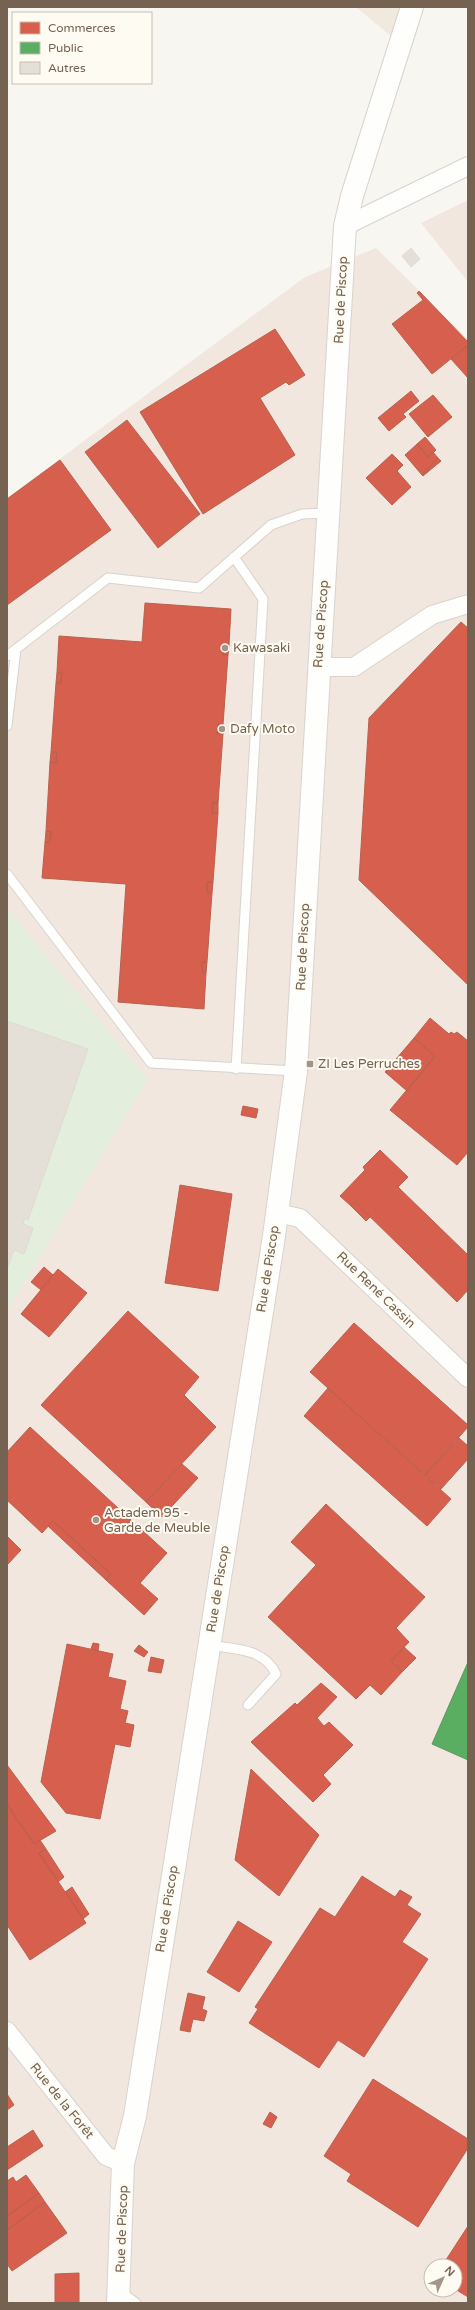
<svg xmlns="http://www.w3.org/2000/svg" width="475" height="2310" font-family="'Varela Round',sans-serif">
<rect width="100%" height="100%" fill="#f8f6f0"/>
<path fill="#f0e9de" d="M 356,7 L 402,7 L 392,37 Z"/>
<path fill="#f1e7df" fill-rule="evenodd" d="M 468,200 L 468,282 L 421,223 Z
M 376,248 L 468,339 L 468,2303 L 10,2303 L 7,2299 L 7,1311 L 148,1079 L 7,908 L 7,498 L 305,277 ZM 431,2266 L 455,2266 L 455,2290 L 431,2290 Z"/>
<path fill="#e4eedc" d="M 7,908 L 148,1079 L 7,1311 Z"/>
<path fill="#d6604d" stroke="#b9614e" d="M 419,291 L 468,342 L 468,345 L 432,374 L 392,324 L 423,300 L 417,293 Z
M 275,329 L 305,375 L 289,385 L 286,382 L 260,398 L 295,455 L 203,514 L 140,412 Z
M 468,345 L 468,378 L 451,359 Z
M 411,391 L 419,401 L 403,414 L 406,417 L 389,431 L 378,418 Z
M 433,395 L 452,417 L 428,437 L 409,414 Z
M 127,420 L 200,514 L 158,548 L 85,452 Z
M 425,437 L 436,450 L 428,457 L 417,444 Z
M 417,444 L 428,457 L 433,452 L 438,458 L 422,475 L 405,455 Z
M 392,454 L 403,465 L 397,471 L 411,487 L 392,505 L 366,478 Z
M 438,458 L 441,461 L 423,476 L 422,475 Z
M 60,460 L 111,530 L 7,605 L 7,499 Z
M 145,603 L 231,609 L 229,645 L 224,644 L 223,655 L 228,655 L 223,725 L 218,724 L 217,733 L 223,734 L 218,803 L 213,802 L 212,813 L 218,813 L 213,882 L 207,882 L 207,892 L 212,893 L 207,962 L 202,962 L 202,972 L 206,973 L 204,1009 L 118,1002 L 126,884 L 42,878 L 45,842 L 50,842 L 51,832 L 46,831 L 50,762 L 56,763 L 57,752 L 51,752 L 56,683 L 61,683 L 62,673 L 57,672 L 59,636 L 142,642 Z
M 461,622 L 468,628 L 468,985 L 359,880 L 369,718 Z
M 224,644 L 229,645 L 228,655 L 223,655 Z
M 57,672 L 62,673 L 61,683 L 56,683 Z
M 218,724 L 223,725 L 223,734 L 217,733 Z
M 51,752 L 57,752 L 56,763 L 50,762 Z
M 213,802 L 218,803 L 218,813 L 212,813 Z
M 46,831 L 51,832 L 50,842 L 45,842 Z
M 207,882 L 213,882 L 212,893 L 207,892 Z
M 202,962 L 207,962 L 206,973 L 202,972 Z
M 430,1018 L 449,1034 L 451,1032 L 454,1034 L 457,1032 L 468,1041 L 468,1152 L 457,1165 L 390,1110 L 435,1056 L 414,1038 Z
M 414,1038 L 435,1056 L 407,1091 L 385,1072 Z
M 243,1106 L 258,1109 L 256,1118 L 241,1115 Z
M 380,1150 L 408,1177 L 398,1187 L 468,1255 L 468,1290 L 457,1302 L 355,1202 L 351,1206 L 340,1196 L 365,1170 L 363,1167 Z
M 180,1185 L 232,1194 L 218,1291 L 165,1283 Z
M 355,1202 L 370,1217 L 366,1221 L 351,1206 Z
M 44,1267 L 53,1275 L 41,1290 L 31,1282 Z
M 58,1269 L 87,1293 L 49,1337 L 21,1314 Z
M 128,1311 L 199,1377 L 184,1395 L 216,1427 L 146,1502 L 41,1405 Z
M 354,1323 L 468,1425 L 468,1427 L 425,1475 L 310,1372 Z
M 328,1388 L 451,1499 L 427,1526 L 304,1416 Z
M 30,1427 L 167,1553 L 140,1583 L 158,1599 L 144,1615 L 106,1580 L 111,1574 L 53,1521 L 42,1533 L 7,1500 L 7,1452 Z
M 459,1438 L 468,1446 L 468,1459 L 441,1489 L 425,1475 Z
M 182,1464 L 198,1478 L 162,1517 L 146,1502 Z
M 326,1504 L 425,1597 L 396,1628 L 409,1642 L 391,1661 L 402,1672 L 381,1695 L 370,1685 L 356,1699 L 268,1617 L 316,1565 L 291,1542 Z
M 53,1521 L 111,1574 L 106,1580 L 48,1526 Z
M 7,1536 L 21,1550 L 7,1565 Z
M 93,1643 L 99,1644 L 98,1651 L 91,1649 Z
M 67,1644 L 113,1654 L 108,1677 L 126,1681 L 120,1709 L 128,1711 L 125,1723 L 134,1725 L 130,1747 L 115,1744 L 100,1819 L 66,1813 L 41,1782 Z
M 139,1645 L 148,1652 L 144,1657 L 134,1651 Z
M 404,1647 L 416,1658 L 402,1672 L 391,1661 Z
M 151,1657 L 164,1660 L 161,1673 L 148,1671 Z
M 321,1683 L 337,1697 L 317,1718 L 324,1726 L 329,1722 L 353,1745 L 323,1775 L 331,1784 L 313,1802 L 251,1742 L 295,1703 L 297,1705 Z
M 7,1765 L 56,1831 L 34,1844 L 7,1804 Z
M 251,1769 L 319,1835 L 279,1896 L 235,1860 Z
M 7,1804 L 34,1844 L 40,1840 L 46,1849 L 39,1853 L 86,1923 L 30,1960 L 7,1925 Z
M 46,1849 L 64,1877 L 58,1882 L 39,1853 Z
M 362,1876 L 395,1897 L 400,1890 L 412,1897 L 407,1905 L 421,1914 L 402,1942 L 428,1959 L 364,2057 L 338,2040 L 319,2068 L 249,2023 L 258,2009 L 255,2007 L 320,1908 L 335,1917 Z
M 72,1887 L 89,1914 L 83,1919 L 65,1892 Z
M 238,1921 L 272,1942 L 239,1992 L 207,1972 Z
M 188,1993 L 205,1997 L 202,2009 L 207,2011 L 204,2021 L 193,2019 L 190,2032 L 180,2030 Z
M 373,2079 L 468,2139 L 468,2148 L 418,2227 L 347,2181 L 351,2174 L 324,2156 Z
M 7,2094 L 14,2105 L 7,2110 Z
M 270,2112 L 277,2117 L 271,2128 L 263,2124 Z
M 33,2130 L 43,2146 L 7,2170 L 7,2147 Z
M 26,2175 L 39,2193 L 7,2216 L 7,2181 L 13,2177 L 16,2182 Z
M 39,2193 L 45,2202 L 7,2230 L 7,2216 Z
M 45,2202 L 67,2233 L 12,2271 L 7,2264 L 7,2230 Z
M 468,2226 L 468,2297 L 455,2289 L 455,2266 L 442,2266 Z
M 79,2273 L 79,2303 L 55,2303 L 55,2274 Z"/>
<path fill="#5aae61" stroke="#62975c" d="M 468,1662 L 468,1760 L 432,1744 Z"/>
<path fill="#e4dfd7" stroke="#e0dad2" d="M 411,248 L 420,259 L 411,267 L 402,256 Z
M 7,1021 L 88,1049 L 28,1220 L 25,1218 L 23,1224 L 33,1228 L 24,1254 L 14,1250 L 7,1269 Z"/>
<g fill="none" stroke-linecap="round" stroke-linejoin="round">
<defs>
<path id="lane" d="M 234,557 L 263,599 L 236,1069
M 7,656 L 108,578 L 199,588 L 271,525 L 302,514 L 328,513
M 7,726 L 16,649
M 7,874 L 151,1063 L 296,1071
M 209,1645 C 234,1649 264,1648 276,1674 L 248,1705
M 120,2291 L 136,2303"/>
<path id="street" d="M 345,226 L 468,166
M 318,667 L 354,667 L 432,615 L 468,604
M 277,1213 L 300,1218 L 468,1378
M 7,2031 L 106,2156 L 123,2163"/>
<path id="secondary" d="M 118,2303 L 123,2163 L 135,2116 L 274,1236 L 296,1071 L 345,226 L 352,196 L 412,7"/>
</defs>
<use href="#lane" stroke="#d7d3ce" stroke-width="11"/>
<use href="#street" stroke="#d7d3ce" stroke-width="20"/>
<use href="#secondary" stroke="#d8d3cd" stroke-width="24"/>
<use href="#lane" stroke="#fefefd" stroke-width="9"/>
<use href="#street" stroke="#fefefd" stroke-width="18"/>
<use href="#secondary" stroke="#fefefd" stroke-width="22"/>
</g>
<g fill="#a39688" stroke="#fefbf2" stroke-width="1.5">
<circle cx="225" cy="648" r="4"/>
<circle cx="222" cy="729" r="4"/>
<rect x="306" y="1060" width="8" height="8" rx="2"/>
<circle cx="96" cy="1520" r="4"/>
</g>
<g text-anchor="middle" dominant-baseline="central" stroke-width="4" stroke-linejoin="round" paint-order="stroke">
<g font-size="13" fill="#756250" stroke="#fefbf2">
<text transform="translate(341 300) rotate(-87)">Rue de Piscop</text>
<text transform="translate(321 624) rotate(-86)">Rue de Piscop</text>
<text transform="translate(303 947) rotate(-87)">Rue de Piscop</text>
<text transform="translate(268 1269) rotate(-81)">Rue de Piscop</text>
<text transform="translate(376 1290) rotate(44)">Rue René Cassin</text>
<text transform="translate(218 1589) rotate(-81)">Rue de Piscop</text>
<text transform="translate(167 1909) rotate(-81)">Rue de Piscop</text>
<text transform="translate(62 2101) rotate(51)">Rue de la Forêt</text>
<text transform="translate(122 2229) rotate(-88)">Rue de Piscop</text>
</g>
<g font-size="13" fill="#756250" stroke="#fefbf2" text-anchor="start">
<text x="233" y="648">Kawasaki</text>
<text x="230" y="729">Dafy Moto</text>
<text x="318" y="1064">ZI Les Perruches</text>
<text x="104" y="1513">Actadem 95 -<tspan x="104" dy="15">Garde de Meuble</tspan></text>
</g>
</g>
<rect width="475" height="2310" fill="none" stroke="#756250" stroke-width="16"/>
<rect x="12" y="12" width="140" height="72" fill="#fefbf2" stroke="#c7beb1"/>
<rect x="20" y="22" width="20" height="12" fill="#d6604d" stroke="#c7beb1"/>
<text x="48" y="32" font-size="12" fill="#756250">Commerces</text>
<rect x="20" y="42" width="20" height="12" fill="#5aae61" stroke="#c7beb1"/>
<text x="48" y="52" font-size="12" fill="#756250">Public</text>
<rect x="20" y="62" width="20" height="12" fill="#e4dfd7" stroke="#c7beb1"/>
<text x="48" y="72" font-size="12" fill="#756250">Autres</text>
<g transform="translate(443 2278) rotate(45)"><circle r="19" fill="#fefbf2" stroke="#c7beb1"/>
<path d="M0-3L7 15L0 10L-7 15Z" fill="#a39688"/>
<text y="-6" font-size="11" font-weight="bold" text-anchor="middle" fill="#756250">N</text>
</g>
</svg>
